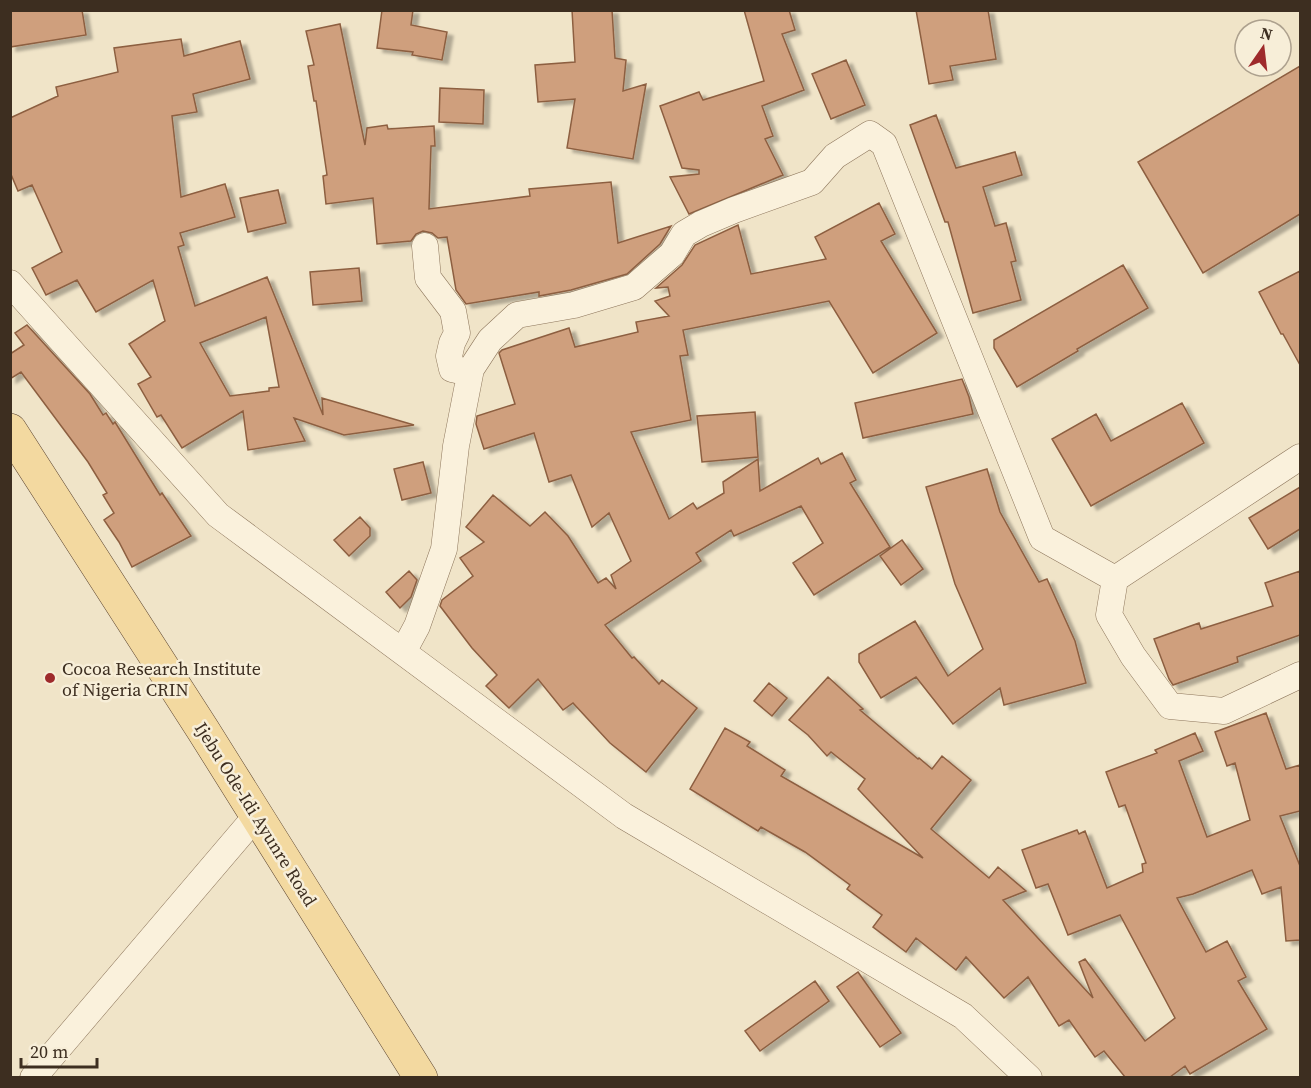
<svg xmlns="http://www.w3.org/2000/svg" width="1311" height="1088" font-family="'Source Serif 4',serif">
<defs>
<filter id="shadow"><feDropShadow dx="6" dy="4" stdDeviation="1.5" flood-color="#0004"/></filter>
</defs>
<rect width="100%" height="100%" fill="#f0e4c8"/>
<path fill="#cf9f7d" stroke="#8d5f41" stroke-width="1.5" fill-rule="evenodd" filter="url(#shadow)" d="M 10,10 L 82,10 L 86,35 L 10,47 Z
M 382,10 L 413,10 L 411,25 L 447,32 L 442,60 L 412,55 L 413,52 L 377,48 Z
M 572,10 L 612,10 L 615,58 L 626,60 L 623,91 L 646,84 L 633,159 L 567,148 L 575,99 L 538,102 L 535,65 L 575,62 Z
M 744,10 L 789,10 L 795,30 L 782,34 L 804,90 L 762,106 L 773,136 L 765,139 L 783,175 L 689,214 L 670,177 L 699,174 L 699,170 L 682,168 L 660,106 L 699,92 L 703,100 L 764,81 Z
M 916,10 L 988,10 L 996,59 L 950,66 L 953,80 L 929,84 Z
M 340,24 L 365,145 L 367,128 L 387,125 L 388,129 L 434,126 L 435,146 L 431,146 L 429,209 L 530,196 L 529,189 L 611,182 L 618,243 L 671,226 L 660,244 L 627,274 L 571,290 L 539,296 L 539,292 L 466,304 L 456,290 L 447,237 L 438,238 L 432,233 L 423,231 L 416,234 L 411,241 L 377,244 L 373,198 L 326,204 L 323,176 L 327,175 L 316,101 L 314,101 L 308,66 L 314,65 L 306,31 Z
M 181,39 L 184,56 L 240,41 L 250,79 L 193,94 L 197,112 L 172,116 L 181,197 L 225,184 L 235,217 L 180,233 L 184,245 L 178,247 L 195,306 L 267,277 L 323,415 L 322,398 L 414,425 L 344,435 L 294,418 L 305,441 L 248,450 L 243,411 L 182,448 L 161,415 L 157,417 L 138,384 L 151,377 L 129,344 L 165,321 L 153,280 L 96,312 L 77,280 L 46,295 L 32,268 L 62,252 L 32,185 L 18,191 L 10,172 L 10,118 L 58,96 L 56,87 L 118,72 L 114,48 ZM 266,317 L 279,387 L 269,388 L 269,391 L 230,396 L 200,343 Z
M 846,60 L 865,105 L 831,119 L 812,74 Z
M 1300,66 L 1300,214 L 1203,273 L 1138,162 Z
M 440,88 L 484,90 L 483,124 L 439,122 Z
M 936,115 L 956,168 L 1015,152 L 1022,175 L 983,187 L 995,226 L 1006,223 L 1016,261 L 1011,262 L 1021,300 L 973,313 L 948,222 L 945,222 L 910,125 Z
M 278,190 L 286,223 L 248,232 L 240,198 Z
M 879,203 L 895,234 L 881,241 L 937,333 L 873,373 L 829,301 L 683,330 L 688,355 L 680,356 L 691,420 L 631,432 L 669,519 L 693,503 L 697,509 L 724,493 L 723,482 L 758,459 L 760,491 L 818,458 L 821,464 L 842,453 L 856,480 L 850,483 L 890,547 L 814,595 L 793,563 L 823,543 L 801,506 L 734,536 L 731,530 L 696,553 L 701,561 L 605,625 L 632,658 L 634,657 L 659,684 L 662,680 L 697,708 L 646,772 L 610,743 L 573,703 L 563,710 L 538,679 L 509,708 L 486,686 L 497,675 L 472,648 L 440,606 L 442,600 L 473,576 L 460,558 L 484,542 L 466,527 L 493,495 L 530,526 L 545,512 L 568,536 L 598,583 L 606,578 L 616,589 L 611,575 L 631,561 L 609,513 L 592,527 L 571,475 L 549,482 L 534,433 L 484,449 L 476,424 L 477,416 L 515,404 L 499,353 L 502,350 L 569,328 L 575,347 L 638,332 L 636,322 L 669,316 L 655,301 L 670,296 L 668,287 L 656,288 L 682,265 L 695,245 L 738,225 L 751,274 L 826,259 L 815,237 Z
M 1123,265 L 1148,308 L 1077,349 L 1078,351 L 1017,387 L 994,348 L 994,340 Z
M 359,268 L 362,301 L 313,305 L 310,272 Z
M 1300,271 L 1300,365 L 1283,334 L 1281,334 L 1259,292 Z
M 27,325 L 90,394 L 103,415 L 106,413 L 113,424 L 115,422 L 160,495 L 162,493 L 191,536 L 132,567 L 119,542 L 104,520 L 114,513 L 103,495 L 107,493 L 88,462 L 21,372 L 10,379 L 10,354 L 24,345 L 15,333 Z
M 962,379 L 969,397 L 973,414 L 863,438 L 855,403 Z
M 1182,403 L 1204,443 L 1091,506 L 1052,439 L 1096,414 L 1111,441 Z
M 755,412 L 758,457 L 702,462 L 697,416 Z
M 423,462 L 431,493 L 402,500 L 394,469 Z
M 987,469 L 1000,512 L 1039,582 L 1047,579 L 1075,641 L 1086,683 L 1004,705 L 1000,688 L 953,724 L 916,677 L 881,698 L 859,662 L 859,654 L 915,621 L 948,676 L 983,649 L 955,584 L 926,487 Z
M 1300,487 L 1300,529 L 1268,549 L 1249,518 Z
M 360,517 L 370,528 L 370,536 L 349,556 L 334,540 Z
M 902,540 L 923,569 L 901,585 L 880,556 Z
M 409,571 L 417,580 L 411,597 L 400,608 L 386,592 Z
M 1300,571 L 1300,635 L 1237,657 L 1238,662 L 1173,685 L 1169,679 L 1154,639 L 1199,623 L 1201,629 L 1273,606 L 1265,583 Z
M 828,677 L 863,709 L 860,710 L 918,759 L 919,758 L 932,769 L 942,756 L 971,780 L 931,829 L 989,878 L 998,867 L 1026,891 L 1003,900 L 1093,998 L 1079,962 L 1085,959 L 1145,1041 L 1175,1018 L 1120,915 L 1068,935 L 1048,884 L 1036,888 L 1022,850 L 1077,830 L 1079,834 L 1085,831 L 1107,888 L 1143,872 L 1142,864 L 1146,863 L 1125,805 L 1119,807 L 1106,772 L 1157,753 L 1155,750 L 1195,733 L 1203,751 L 1179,761 L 1207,837 L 1250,820 L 1235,763 L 1227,766 L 1215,732 L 1266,713 L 1286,769 L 1300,765 L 1300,811 L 1280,816 L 1300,866 L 1300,940 L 1286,941 L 1281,887 L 1262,894 L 1252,870 L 1193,894 L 1177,898 L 1206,952 L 1227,941 L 1246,977 L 1238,981 L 1267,1029 L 1190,1074 L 1185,1066 L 1170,1077 L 1125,1077 L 1104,1051 L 1095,1057 L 1069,1020 L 1059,1026 L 1028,977 L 1004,998 L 966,957 L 956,970 L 916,938 L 906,952 L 873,927 L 882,915 L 847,889 L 850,885 L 805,852 L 761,827 L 758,831 L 690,789 L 725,728 L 750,742 L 747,746 L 785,770 L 781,776 L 923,858 L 858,789 L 865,779 L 831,752 L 827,756 L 808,735 L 789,720 Z
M 769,683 L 787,698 L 772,716 L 754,701 Z
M 858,972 L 901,1033 L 880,1047 L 837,987 Z
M 815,981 L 829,1001 L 760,1051 L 745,1031 Z"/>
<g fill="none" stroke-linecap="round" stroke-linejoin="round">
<defs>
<path id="minor" d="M 425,246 L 428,278 L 453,311 L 457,333 L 452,343 L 449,356 L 452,369 L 461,371 L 471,369
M 10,283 L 218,515 L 624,816 L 963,1016 L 1029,1078
M 1115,579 L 1109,615 L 1133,656 L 1170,706 L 1224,711 L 1300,675
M 403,652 L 417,626 L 444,549 L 456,446 L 471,369 L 490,340 L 517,315 L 574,305 L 634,287 L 672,254 L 684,234 L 701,224 L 734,210 L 812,182 L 835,156 L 870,134 L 884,144 L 1042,538 L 1115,579 L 1300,457
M 33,1078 L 257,815"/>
<path id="primary" d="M 10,430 L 203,730 L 421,1078"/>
</defs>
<use href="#minor" stroke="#8d765c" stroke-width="27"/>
<use href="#primary" stroke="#5b4430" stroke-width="34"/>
<use href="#minor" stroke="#faf1dc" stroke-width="26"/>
<use href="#primary" stroke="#f3d9a0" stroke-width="33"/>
</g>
<circle fill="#9e2a2b" stroke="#f7eed8" stroke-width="2" cx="50" cy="678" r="6"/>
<g text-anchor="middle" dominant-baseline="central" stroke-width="5" stroke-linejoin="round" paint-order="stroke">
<g font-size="18" fill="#3d2e20" stroke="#f7eed8" text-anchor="start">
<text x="62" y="668">Cocoa Research Institute<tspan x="62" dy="21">of Nigeria CRIN</tspan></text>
</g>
<g font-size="18" fill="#3d2e20" stroke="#f7eed8">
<text transform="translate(256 814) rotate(58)">Ijebu Ode-Idi Ayunre Road</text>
</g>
</g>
<rect width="1311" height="1088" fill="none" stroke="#3d2e20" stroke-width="24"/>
<g transform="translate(1263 48) rotate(14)"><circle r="28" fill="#f7eed8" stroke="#ada18e" stroke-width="1.5"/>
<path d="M0-4.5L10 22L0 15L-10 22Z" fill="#9e2a2b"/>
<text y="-9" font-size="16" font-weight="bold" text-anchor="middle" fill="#3d2e20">N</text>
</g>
<path d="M21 1058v9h76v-9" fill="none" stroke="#3d2e20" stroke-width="3"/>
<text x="30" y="1058" font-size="18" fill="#3d2e20" stroke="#f7eed8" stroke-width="4.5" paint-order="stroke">20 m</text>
</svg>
